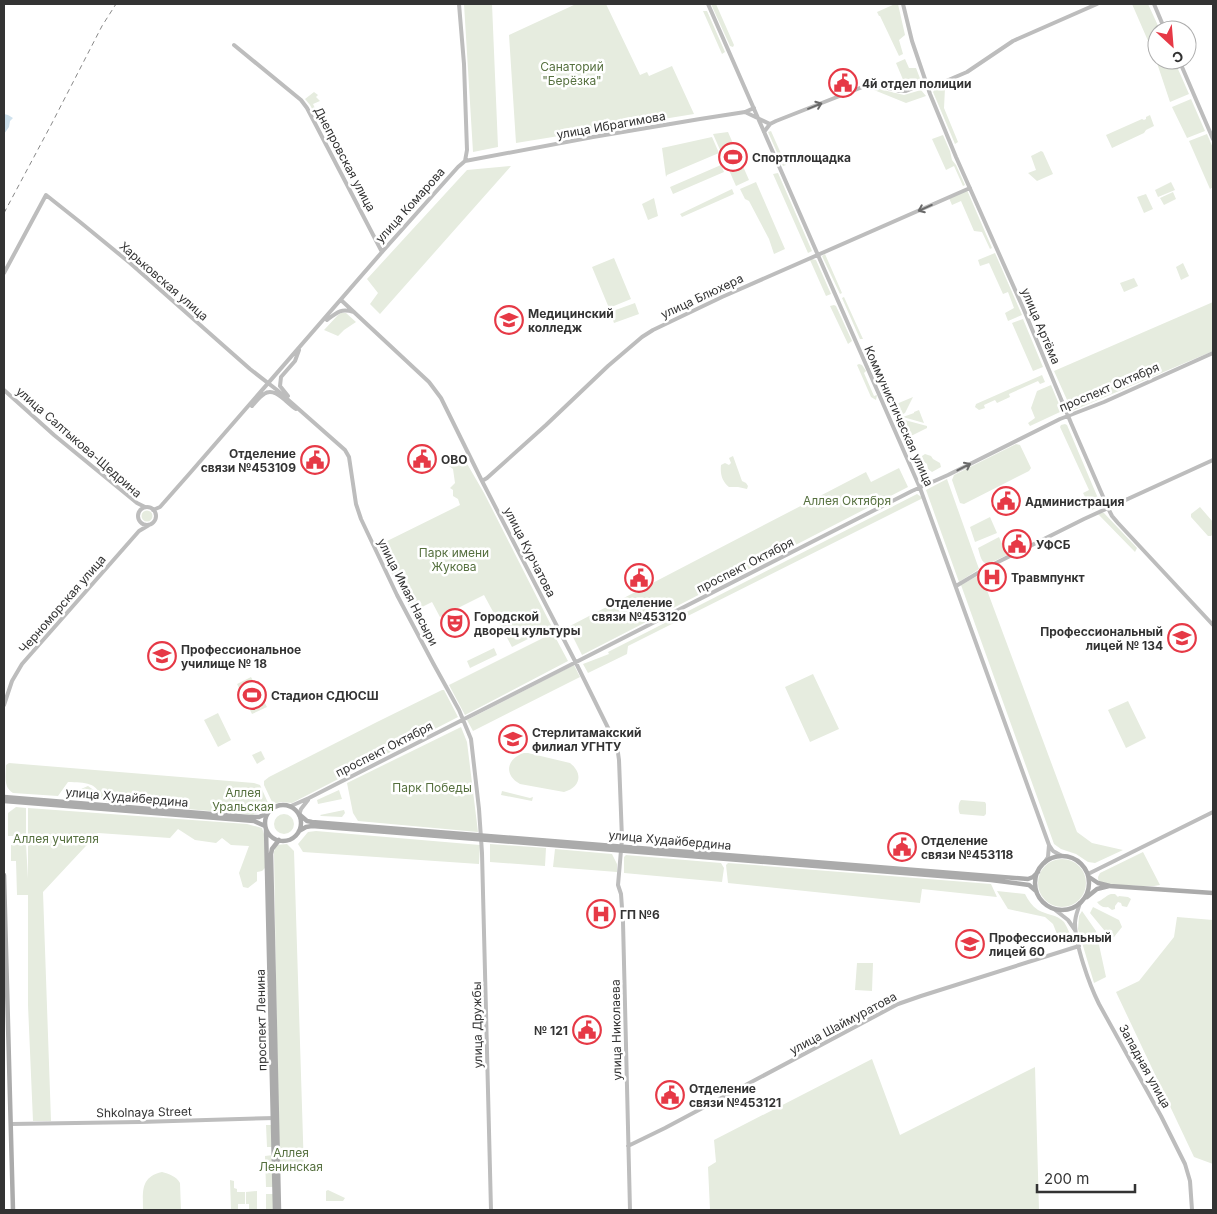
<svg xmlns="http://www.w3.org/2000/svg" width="1217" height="1214" font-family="Inter,sans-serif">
<rect width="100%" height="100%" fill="#fff"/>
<path fill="#e6ecdf" d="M 464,4 L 492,4 L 498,147 L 473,152 Z
M 576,4 L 606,4 L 640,75 L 647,72 L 649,76 L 672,66 L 694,114 L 516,143 L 509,35 Z
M 711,4 L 716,4 L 734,45 L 733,47 L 730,46 Z
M 895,4 L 898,4 L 905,35 L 899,40 L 903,54 L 899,56 L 880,16 L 879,16 L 877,12 Z
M 1132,4 L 1148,4 L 1160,30 L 1157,30 L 1157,48 L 1152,50 Z
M 703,11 L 707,11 L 725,52 L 722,54 Z
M 1157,53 L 1157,60 L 1174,60 L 1189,94 L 1170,102 L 1154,54 Z
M 905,59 L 909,68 L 916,68 L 921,81 L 920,83 L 905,88 L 893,87 L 904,82 L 896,63 Z
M 940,86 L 944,86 L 945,88 L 944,108 L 958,142 L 955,144 L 933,92 L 935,89 Z
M 875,88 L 904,95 L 921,90 L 926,96 L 906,103 L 874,90 Z
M 314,92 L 318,95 L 316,97 L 320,101 L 313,104 L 320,119 L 335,133 L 328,138 L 310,105 L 305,99 Z
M 1191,99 L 1205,131 L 1187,138 L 1172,107 Z
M 1150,115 L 1154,126 L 1146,130 L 1144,133 L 1112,148 L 1106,135 L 1142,119 L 1144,120 L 1146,119 L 1146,117 Z
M 771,131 L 786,165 L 783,166 L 768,132 Z
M 728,132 L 749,180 L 736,186 L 713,134 Z
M 1207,134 L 1213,148 L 1213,187 L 1210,189 L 1189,141 Z
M 943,135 L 950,151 L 952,160 L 956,165 L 965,185 L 963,186 L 954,166 L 946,170 L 932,139 Z
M 712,137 L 719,153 L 667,175 L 666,177 L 662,148 Z
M 1041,151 L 1043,152 L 1053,174 L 1037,181 L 1028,173 L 1036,170 L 1031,156 Z
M 721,165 L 724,172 L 673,194 L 670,187 Z
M 511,166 L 380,314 L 370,304 L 378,293 L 367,279 L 467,170 Z
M 778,173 L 812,251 L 808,253 L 773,174 Z
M 756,182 L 785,249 L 774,254 L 769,239 L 749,201 L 745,199 L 740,189 Z
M 1171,182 L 1175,190 L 1158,197 L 1155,190 Z
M 732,189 L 734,194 L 682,217 L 680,214 Z
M 967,190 L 992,248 L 990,249 L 982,232 L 974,231 L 961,201 L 952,205 L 949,198 Z
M 1173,192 L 1176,199 L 1164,205 L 1160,198 Z
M 1146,194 L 1153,209 L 1144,213 L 1137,197 Z
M 654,198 L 658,216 L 648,220 L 642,204 Z
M 995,253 L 1022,315 L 1008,321 L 1005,313 L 1014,308 L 1008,292 L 1003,294 L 989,263 L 980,266 L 978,260 Z
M 825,254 L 842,293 L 840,294 L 822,256 Z
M 614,258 L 631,299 L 609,308 L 592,267 Z
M 812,259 L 816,260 L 831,294 L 826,296 L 810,260 Z
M 1183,263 L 1189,276 L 1181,280 L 1176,267 Z
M 1134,278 L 1138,286 L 1124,292 L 1120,283 Z
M 844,297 L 863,339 L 860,339 L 842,298 Z
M 1213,302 L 1213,351 L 1072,411 L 1054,371 Z
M 635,303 L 639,314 L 614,323 L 610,312 Z
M 834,305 L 836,306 L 852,341 L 848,344 L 830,306 Z
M 341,313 L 346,313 L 356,322 L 344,330 L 338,336 L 324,330 L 338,315 Z
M 1023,319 L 1043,367 L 1033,371 L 1012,323 Z
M 859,364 L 862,365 L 866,371 L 864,373 L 874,396 L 877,395 L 876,400 L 871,397 L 857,365 Z
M 1042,375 L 1045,382 L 1040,384 L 1038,381 L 1009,394 L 1010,397 L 997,403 L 995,400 L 984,405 L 985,408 L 979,410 L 975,407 L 976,404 Z
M 1051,385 L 1061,409 L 1060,412 L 1030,426 L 1028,423 L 1035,418 L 1031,408 L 1037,391 Z
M 913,397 L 905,413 L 899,416 L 894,405 Z
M 919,410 L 924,423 L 903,417 L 914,413 L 914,412 Z
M 901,419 L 927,426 L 927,428 L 909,437 Z
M 1065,424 L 1067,425 L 1100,503 L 1099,506 L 1092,510 L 1083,493 L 1089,490 L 1060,427 L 1061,425 Z
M 1016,444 L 1020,445 L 1031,468 L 1029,471 L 964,504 L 960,503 L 952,480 L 954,475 Z
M 925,454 L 931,456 L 933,459 L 940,463 L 941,467 L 932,472 L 928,469 L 927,464 L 923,461 L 922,456 Z
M 462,455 L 484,493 L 552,627 L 512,647 L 484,595 L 440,617 L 432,602 L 412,612 L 377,546 L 460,505 L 458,499 L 453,496 L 453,490 L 450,488 L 455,483 L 453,469 L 449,466 L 448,461 Z
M 733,456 L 742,481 L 746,483 L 748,486 L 747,489 L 738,487 L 729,487 C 722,481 720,474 721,465 L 725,463 L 729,465 L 731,463 L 729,458 Z
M 899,468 L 908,487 L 582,655 L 568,627 L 866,472 L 871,482 Z
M 947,479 L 979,569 L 959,582 L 926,490 Z
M 917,494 L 923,498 L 628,646 L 627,654 L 588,673 L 583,664 L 609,654 L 608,652 Z
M 1200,507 L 1213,522 L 1213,534 L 1211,536 L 1208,536 L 1191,517 L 1191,514 Z
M141.5 516a5.5 5.5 0 1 1 11 0a5.5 5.5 0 1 1-11 0Z
M 1101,512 L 1104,513 L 1137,548 L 1135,552 L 1098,514 Z
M 990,517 L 997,533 L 975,542 L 970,527 Z
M 999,537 L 1007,555 L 988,564 C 981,564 980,554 978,548 Z
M 981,574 L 1077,832 L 1092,843 L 1123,850 L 1095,863 L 1088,862 L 1076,854 L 1061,849 L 1054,844 L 961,585 Z
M 553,633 L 568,661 L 465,715 L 449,685 Z
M 494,648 L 497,655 L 470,668 L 467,661 Z
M 574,665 L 580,677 L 473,731 L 467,720 Z
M 813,674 L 839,729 L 810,742 L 785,687 Z
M 251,677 L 267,707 L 252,714 L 237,684 Z
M 442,690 L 444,690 L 458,717 L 292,803 L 281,802 L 273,804 L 264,785 L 264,781 L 269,777 L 377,722 Z
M 1128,701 L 1146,738 L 1126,748 L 1108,710 Z
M 218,713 L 231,740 L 218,747 L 204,720 Z
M 461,727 L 467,742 L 478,832 L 358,821 L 353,813 L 347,783 Z
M 261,751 L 265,759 L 257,764 L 252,755 Z
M 524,753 L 528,753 L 570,763 C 583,773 581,787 564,792 L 520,784 C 503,775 507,758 524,753 Z
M 9,763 L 254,783 L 260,785 L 269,805 L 265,811 L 252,815 L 102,801 C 98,781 85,783 68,782 L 58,796 L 13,793 C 3,787 6,775 6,765 Z
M 88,786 L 95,791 L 96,795 L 78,795 L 81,789 Z
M 339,790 L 342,799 L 318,804 L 317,800 Z
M 502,791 L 530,798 L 533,797 L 532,801 L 501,795 Z
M 961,800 L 985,802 L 986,804 L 986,814 L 984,816 L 960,814 C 958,810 958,803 961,800 Z
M 16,807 L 26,808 L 26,836 L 8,836 L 8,813 Z
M 28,808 L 247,824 L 262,828 L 265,837 L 265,868 L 262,871 L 257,872 L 257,881 L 248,888 L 243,887 L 239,873 L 249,846 L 231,845 L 222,838 L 216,843 L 195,840 L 178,829 L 170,838 L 98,833 L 43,892 L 51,1121 L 33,1121 L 28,1005 L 28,895 L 17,895 L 16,861 L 11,861 L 11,845 L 26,844 L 28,879 Z
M 344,810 L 345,813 L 342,817 L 321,816 L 320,815 Z
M274 824a10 10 0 1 1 20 0a10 10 0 1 1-20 0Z
M 316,831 L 480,845 L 479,864 L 303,852 L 298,844 L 308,832 Z
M 287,844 L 294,851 L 304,1171 L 279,1171 L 274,852 L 276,845 Z
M 490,844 L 546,848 L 545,866 L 490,862 Z
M 555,849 L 612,854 L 617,864 L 617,872 L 553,867 Z
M 1143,852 L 1160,885 L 1154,886 C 1145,886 1104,886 1099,881 C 1098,880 1098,878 1098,877 L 1100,873 Z
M 626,855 L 721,863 L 724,868 L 722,882 L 624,873 L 624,857 Z
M1038 883a24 24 0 1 1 48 0a24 24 0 1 1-48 0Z
M 728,863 L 991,884 L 997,897 L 922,889 L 920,903 L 728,883 L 726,865 Z
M 997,891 L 1025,894 C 1028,900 1032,906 1038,910 C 1046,915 1057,914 1064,922 C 1068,928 1070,935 1073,941 L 1061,944 L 1053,924 L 1045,917 L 1008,909 Z
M 1111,894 L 1115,894 L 1118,897 L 1119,896 L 1128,897 L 1131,899 L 1127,907 L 1122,906 L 1121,903 L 1118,902 L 1115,906 L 1115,909 L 1112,910 L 1108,907 C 1103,908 1100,906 1097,902 C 1103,900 1105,896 1111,894 Z
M 1093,907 L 1119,920 L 1122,927 L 1114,937 L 1109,936 L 1090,913 Z
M 1082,911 L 1096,931 L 1106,977 L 1094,983 L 1078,929 L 1079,916 Z
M 1177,917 L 1213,920 L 1213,1164 L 1194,1157 L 1116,992 L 1139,981 L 1174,937 Z
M 857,963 L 873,963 L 872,991 L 855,990 Z
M 872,1059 L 900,1135 L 1035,1067 L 1039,1210 L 710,1210 L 708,1167 L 716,1162 L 714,1140 Z
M 266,1125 L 272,1125 L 273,1147 L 267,1147 Z
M 273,1155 L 274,1187 L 266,1187 L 265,1156 Z
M 162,1172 C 169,1174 176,1176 180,1183 L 181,1210 L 143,1210 C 143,1192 140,1177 162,1172 Z
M 230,1180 L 234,1181 L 234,1188 L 237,1189 L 237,1192 L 245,1192 L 245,1204 L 238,1204 L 238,1210 L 231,1210 Z
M 328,1190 L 345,1198 L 343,1201 L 326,1201 L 326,1191 Z
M 257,1191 L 257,1210 L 249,1210 L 249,1204 L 246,1204 L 246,1192 Z
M 266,1194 L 274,1194 L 273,1210 L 266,1210 Z"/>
<path fill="#cfe2ee" d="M 4,114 L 8,115 L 13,118 L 10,121 L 9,127 L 4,134 Z"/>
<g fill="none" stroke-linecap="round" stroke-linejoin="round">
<path stroke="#bdbdbd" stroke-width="4" d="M 708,4 L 920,488 L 1049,845 L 1048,857 L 1044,863
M 903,4 L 912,41 L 930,94 L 956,157 L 1024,310 L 1071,423 L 1108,508 L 1112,516 L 1118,523 L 1213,625
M 1154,4 L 1165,30
M 234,45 L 301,100 L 307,108 L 382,252
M 1179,60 L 1213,139
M 745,112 L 770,124
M 764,132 L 770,124 L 776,121 L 865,86 L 871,85 L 876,85 L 900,91 L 906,91 L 918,86 L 939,84 L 967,72 L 1013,41 L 1097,4
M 465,161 L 593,137 L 700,119 L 745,112 L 754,108
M 4,273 L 46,195 L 80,222 L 130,263 L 250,369 L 277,390 L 345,450 L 349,457 L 356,504 L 361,519 L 397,595 L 433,663 L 459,710 L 471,739 L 479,809 L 482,853 L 491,1210
M 341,300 L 429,382 L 441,398 L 482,481 L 576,663 L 617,746 L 619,760 L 622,839 L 618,885 L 621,894 L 623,922 L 630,1210
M 327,320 C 337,312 341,308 354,312
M 4,390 L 54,435 L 137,503 L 145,507
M 288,396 L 280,386 L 281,377 L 295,361 L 299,350
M 252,406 C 256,402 259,397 264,394 C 275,386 287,404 296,409
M 482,481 L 487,478 L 546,425 L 608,366 L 642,337 L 653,330 L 722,297 L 970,188
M138 516a9 9 0 1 1 18 0a9 9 0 1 1-18 0Z
M 153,510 L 160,507 L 190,473 L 382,252 L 458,167 L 465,161 L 467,150 L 464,64 L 459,4
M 956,586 L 988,567 L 1084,519 L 1213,460
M 4,705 L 12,681 L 22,664 L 139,531 L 149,525
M 291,806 L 309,798 L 912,491 L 948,475 L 1060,419 L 1104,402 L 1213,353
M 299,815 L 301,809 L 308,800
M 1049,845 L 1053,851 L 1062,856
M 1088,874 L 1213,812
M 1080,903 C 1078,910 1075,916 1075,923 C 1075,944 1089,984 1099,1004 L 1161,1116 L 1185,1164 L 1190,1181 L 1192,1210
M 1054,909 L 1068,920 L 1075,930
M 11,1124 L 140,1122 L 275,1118
M 628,1146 L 665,1128 L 898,1004 L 921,996 L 1079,946"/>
<path stroke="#ababab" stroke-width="4.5" d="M 4,797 L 249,817 L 259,817 L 268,813
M 4,801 L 254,821 L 265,826
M265 823a18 18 0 1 1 36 0a18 18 0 1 1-36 0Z
M 300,815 L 307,821 L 312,822 L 1028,879 L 1033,877 L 1038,872
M 266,829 L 275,1210
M 299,831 L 306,827 L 312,826 L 991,880 L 1029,885 L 1036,891
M 279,840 L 272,849 L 271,854 L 279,1210
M1035 883a27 27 0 1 1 54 0a27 27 0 1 1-54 0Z
M 4,875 L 13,1210
M 1089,877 L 1098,883 L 1110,886 L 1213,893
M 1087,897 L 1097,889 L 1109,886"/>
<path stroke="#888" stroke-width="1" stroke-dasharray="5 4" stroke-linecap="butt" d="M 4,213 L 51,125 L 102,26 L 116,4"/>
</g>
<defs><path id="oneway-shaft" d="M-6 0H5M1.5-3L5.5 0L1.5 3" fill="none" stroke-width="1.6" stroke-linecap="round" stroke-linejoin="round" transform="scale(1.25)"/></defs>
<g stroke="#6a6a6a">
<use href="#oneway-shaft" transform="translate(815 106) rotate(-22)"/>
<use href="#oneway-shaft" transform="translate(925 208) rotate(156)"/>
<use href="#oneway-shaft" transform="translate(964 467) rotate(-27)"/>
</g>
<defs>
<symbol id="civic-ring" viewBox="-11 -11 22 22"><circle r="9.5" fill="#fff" stroke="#e63946" stroke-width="1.5"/><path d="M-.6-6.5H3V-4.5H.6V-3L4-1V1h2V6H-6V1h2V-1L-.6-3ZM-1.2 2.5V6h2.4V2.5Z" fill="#e63946"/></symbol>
<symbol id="stadium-ring" viewBox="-11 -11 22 22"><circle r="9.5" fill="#fff" stroke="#e63946" stroke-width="1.5"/><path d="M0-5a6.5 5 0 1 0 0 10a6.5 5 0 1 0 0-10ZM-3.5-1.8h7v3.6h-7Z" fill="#e63946"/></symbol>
<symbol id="university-ring" viewBox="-11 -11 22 22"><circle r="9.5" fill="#fff" stroke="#e63946" stroke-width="1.5"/><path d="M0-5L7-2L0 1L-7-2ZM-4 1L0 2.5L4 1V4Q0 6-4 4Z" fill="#e63946"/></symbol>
<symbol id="hospital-ring" viewBox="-11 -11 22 22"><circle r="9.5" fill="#fff" stroke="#e63946" stroke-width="1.5"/><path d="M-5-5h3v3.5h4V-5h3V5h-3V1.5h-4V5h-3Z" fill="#e63946"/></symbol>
<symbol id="theatre-ring" viewBox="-11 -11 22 22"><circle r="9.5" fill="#fff" stroke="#e63946" stroke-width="1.5"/><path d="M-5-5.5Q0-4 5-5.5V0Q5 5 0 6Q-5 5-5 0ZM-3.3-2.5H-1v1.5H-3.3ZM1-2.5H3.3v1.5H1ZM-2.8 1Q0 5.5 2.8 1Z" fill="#e63946"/></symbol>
</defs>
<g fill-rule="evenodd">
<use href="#civic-ring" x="827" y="67" width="32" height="32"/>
<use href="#stadium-ring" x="717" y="141" width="32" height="32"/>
<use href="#university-ring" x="493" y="304" width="32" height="32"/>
<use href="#civic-ring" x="406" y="443" width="32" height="32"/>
<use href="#civic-ring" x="299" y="444" width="32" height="32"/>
<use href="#civic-ring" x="990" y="485" width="32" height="32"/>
<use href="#civic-ring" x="1001" y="528" width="32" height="32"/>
<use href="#hospital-ring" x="976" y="561" width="32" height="32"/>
<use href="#civic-ring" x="623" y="562" width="32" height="32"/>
<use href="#theatre-ring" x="439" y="607" width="32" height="32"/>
<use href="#university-ring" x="1166" y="622" width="32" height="32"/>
<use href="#university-ring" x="146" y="640" width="32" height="32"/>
<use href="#stadium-ring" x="236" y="679" width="32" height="32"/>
<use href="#university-ring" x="497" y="723" width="32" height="32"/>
<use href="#civic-ring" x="886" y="831" width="32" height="32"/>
<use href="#hospital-ring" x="585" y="898" width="32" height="32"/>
<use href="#university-ring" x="954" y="928" width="32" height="32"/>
<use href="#civic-ring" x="571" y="1014" width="32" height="32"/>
<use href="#civic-ring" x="654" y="1079" width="32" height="32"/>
</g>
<g text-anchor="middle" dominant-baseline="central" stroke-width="5" stroke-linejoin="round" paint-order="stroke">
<g font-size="12" fill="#56703f" stroke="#fff">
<text x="572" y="66">Санаторий<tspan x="572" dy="14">"Берёзка"</tspan></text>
<text x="847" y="500">Аллея Октября</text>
<text x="454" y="552">Парк имени<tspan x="454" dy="14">Жукова</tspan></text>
<text x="432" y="787">Парк Победы</text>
<text x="243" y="792">Аллея<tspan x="243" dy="14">Уральская</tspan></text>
<text x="56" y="838">Аллея учителя</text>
<text x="291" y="1152">Аллея<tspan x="291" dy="14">Ленинская</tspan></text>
</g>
<g font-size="12" font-weight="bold" fill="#333" stroke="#fff" text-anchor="start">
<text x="862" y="83">4й отдел полиции</text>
<text x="752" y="157">Спортплощадка</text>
<text x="528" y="313">Медицинский<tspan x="528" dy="14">колледж</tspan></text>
<text x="296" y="453" text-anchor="end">Отделение<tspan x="296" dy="14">связи №453109</tspan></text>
<text x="441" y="459">ОВО</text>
<text x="1025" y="501">Администрация</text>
<text x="1036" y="544">УФСБ</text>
<text x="1011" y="577">Травмпункт</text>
<text x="639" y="602" text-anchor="middle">Отделение<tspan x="639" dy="14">связи №453120</tspan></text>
<text x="474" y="616">Городской<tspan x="474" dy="14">дворец культуры</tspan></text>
<text x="1163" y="631" text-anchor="end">Профессиональный<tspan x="1163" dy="14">лицей № 134</tspan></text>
<text x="181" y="649">Профессиональное<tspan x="181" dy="14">училище № 18</tspan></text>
<text x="271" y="695">Стадион СДЮСШ</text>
<text x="532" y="732">Стерлитамакский<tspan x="532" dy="14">филиал УГНТУ</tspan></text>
<text x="921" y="840">Отделение<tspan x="921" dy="14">связи №453118</tspan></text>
<text x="620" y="914">ГП №6</text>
<text x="989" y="937">Профессиональный<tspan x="989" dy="14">лицей 60</tspan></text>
<text x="568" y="1030" text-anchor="end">№ 121</text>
<text x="689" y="1088">Отделение<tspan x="689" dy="14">связи №453121</tspan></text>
</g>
<g font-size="12" fill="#333" stroke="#fff">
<text transform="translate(611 125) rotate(-10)">улица Ибрагимова</text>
<text transform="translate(345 159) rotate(62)">Днепровская улица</text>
<text transform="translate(410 205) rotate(-48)">улица Комарова</text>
<text transform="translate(164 281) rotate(41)">Харьковская улица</text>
<text transform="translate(702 296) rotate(-25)">улица Блюхера</text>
<text transform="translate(1041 326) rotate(67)">улица Артёма</text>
<text transform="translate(1109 387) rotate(-23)">проспект Октября</text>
<text transform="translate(899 416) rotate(66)">Коммунистическая улица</text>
<text transform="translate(79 442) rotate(41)">улица Салтыкова-Щедрина</text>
<text transform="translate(530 552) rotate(63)">улица Курчатова</text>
<text transform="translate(745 565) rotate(-27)">проспект Октября</text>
<text transform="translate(408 592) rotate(63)">улица Имая Насыри</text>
<text transform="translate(62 604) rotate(-49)">Черноморская улица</text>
<text transform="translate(384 749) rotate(-27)">проспект Октября</text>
<text transform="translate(127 797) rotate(5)">улица Худайбердина</text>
<text transform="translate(670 840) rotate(5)">улица Худайбердина</text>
<text transform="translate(261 1020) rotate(-91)">проспект Ленина</text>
<text transform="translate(843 1023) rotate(-28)">улица Шаймуратова</text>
<text transform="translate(477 1025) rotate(-91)">улица Дружбы</text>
<text transform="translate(616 1030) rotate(-91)">улица Николаева</text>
<text transform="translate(1145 1066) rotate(61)">Западная улица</text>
<text transform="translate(144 1112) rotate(-1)">Shkolnaya Street</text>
</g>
</g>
<rect width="1217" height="1214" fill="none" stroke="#333333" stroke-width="10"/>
<g transform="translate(1172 45) rotate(154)"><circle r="24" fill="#ffffff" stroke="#adadad"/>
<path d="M0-4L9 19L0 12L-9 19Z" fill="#e63946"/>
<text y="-8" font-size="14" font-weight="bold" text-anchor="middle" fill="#333333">С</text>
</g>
<path d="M1037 1184v8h98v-8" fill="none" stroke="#333333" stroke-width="2.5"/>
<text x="1044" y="1184" font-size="15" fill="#333333" stroke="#ffffff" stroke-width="4" paint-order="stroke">200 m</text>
</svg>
